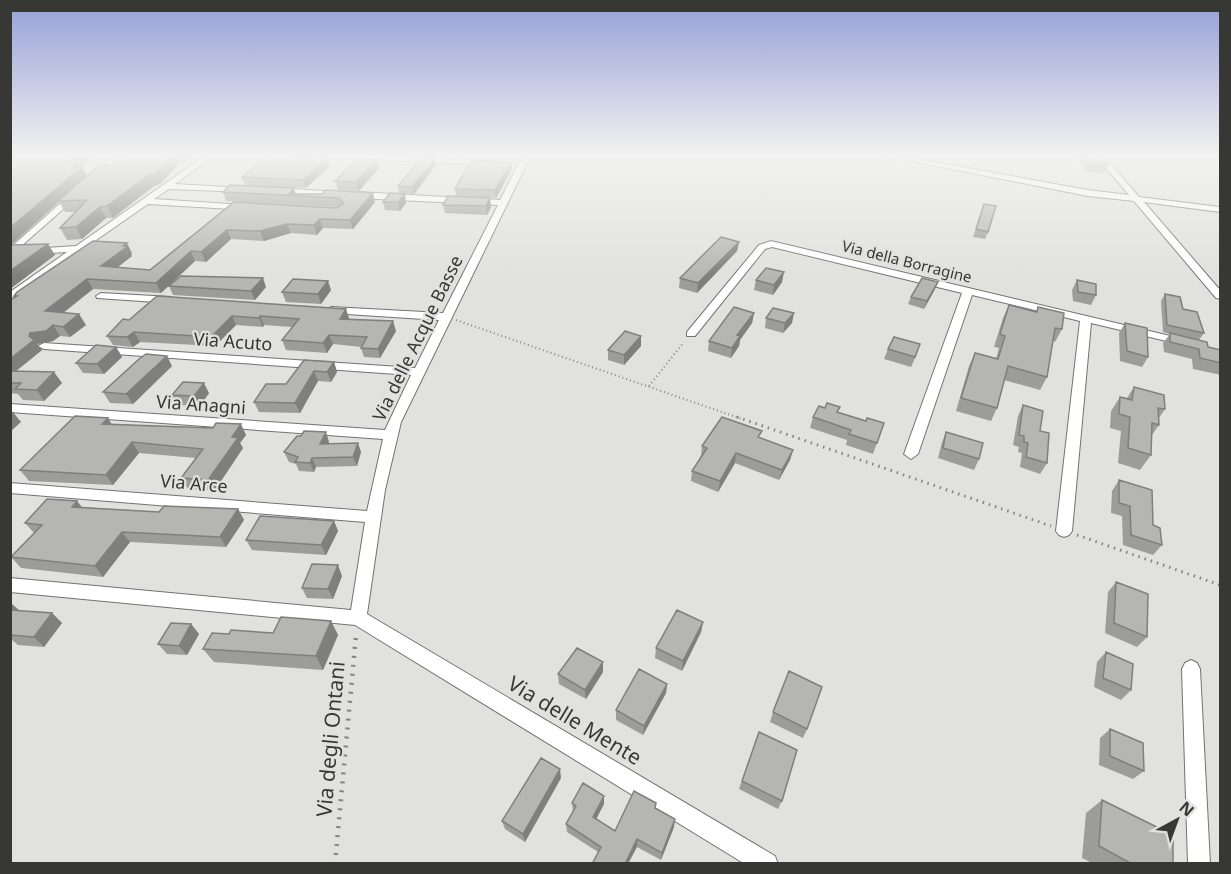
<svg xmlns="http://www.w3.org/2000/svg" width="1231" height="874" font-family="'Noto Sans',sans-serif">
<rect width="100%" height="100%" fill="#e1e2de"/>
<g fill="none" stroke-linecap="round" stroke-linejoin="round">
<defs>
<path id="street" d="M 116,155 L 124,155 L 98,179 L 92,179 L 92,175 Z
M 206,155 L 215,155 L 175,184 L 243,188 L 247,190 L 246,192 L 169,189 L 154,199 L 245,205 L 248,206 L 248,210 L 148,204 L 10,300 L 10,292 L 67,252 L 34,254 L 31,253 L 31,249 L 76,246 Z
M 322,155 L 366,155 L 489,161 L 493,163 L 489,165 L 326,157 Z
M 523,155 L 531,155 L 401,422 L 385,490 L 367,614 L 775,856 L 778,864 L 745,864 L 355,625 L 10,592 L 10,578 L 351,610 L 365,522 L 10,493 L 10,483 L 367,511 L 383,439 L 10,412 L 10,404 L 385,430 L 411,375 L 44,349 L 38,346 L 44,343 L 415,368 L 439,320 L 331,313 L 326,310 L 331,307 L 443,313 L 498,205 L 358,198 L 354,195 L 358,192 L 500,200 Z
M 880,155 L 895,155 L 1088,190 L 1129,195 L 1095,155 L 1103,155 L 1139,197 L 1220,207 L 1220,212 L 1144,202 L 1220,290 L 1220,299 L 1216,298 L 1134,201 L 1088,196 Z
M 277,188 L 339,192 L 343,195 L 339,198 L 274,193 L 273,191 Z
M 71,194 L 78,196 L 10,256 L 10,248 Z
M 771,241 L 1183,339 L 1189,342 L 1183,345 L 1091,323 L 1072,531 L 1069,535 L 1064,537 L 1059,535 L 1056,531 L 1080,321 L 972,295 L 918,454 L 911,459 L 904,454 L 962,293 L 772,247 L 765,249 L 695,336 L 687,336 L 687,332 L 759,245 Z
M 101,293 L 171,297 L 176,300 L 171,303 L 97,298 L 96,296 Z
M 1191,660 L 1197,663 L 1200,669 L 1210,864 L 1188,864 L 1182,669 L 1185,663 Z"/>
</defs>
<use href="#street" stroke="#727270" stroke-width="2"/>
<path stroke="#848582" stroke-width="2" stroke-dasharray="1 3" stroke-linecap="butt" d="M 456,320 L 742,419
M 649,386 L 684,342"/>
<path stroke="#848582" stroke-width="3" stroke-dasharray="1.5 5" stroke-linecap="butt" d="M 737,417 L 1051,526
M 1077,535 L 1220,585"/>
<path stroke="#848582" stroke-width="4.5" stroke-dasharray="2 7" stroke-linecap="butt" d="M 335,864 L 356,635"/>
<use href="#street" fill="#fff" fill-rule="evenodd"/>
</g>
<path fill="#9c9d99" d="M 10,155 L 96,155 L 80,167 L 82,167 L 86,176 L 112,165 L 122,155 L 192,155 L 185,163 L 179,164 L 160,184 L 154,186 L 113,218 L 106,218 L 82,239 L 67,240 L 60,228 L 76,212 L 65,212 L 59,202 L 11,245 L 55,255 L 10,289 Z
M 1078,155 L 1099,155 L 1108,165 L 1104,173 L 1086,172 L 1077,158 Z
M 377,160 L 379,168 L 359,191 L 338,190 L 335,181 Z
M 511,163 L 512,169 L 496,198 L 456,196 L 455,189 Z
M 436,165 L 414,194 L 399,193 L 398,186 Z
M 330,166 L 306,188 L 245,185 L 242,177 Z
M 223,192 L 322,194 L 375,202 L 353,229 L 323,228 L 317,235 L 291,233 L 264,241 L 231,239 L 206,262 L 195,261 L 161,293 L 93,289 L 62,313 L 86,325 L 70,337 L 60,336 L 53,341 L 37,344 L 42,350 L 16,371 L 62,383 L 44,401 L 23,400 L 18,394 L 10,393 L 10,300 L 15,297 L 14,296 L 132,253 L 131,254 L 132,256 L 118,267 L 150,270 L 234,202 L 337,208 L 339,207 L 226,201 Z
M 490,198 L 491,207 L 487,215 L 445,213 L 443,205 Z
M 383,202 L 406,203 L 400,211 L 385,210 Z
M 984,204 L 988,232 L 985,239 L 973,237 Z
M 739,242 L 737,251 L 697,293 L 679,288 L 680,278 Z
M 756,280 L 782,282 L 773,295 L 754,290 Z
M 1077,280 L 1096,295 L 1091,305 L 1073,301 L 1072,290 Z
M 169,286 L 266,287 L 255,300 L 173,295 Z
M 935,289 L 924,309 L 908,304 L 911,297 Z
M 331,290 L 321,304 L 286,302 L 282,292 Z
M 1165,294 L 1183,309 L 1204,333 L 1199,340 L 1208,347 L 1221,350 L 1221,375 L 1193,369 L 1192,359 L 1164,352 L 1163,343 L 1170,334 L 1163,332 L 1161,301 Z
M 157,296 L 349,318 L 349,319 L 396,331 L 380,358 L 364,357 L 361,348 L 361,347 L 333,344 L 327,353 L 286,350 L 282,340 L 292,327 L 264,325 L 263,327 L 236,325 L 215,346 L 140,342 L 133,347 L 113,345 L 107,336 L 129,320 Z
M 1009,305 L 1036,312 L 1038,307 L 1062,329 L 1055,342 L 1053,341 L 1047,377 L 1040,390 L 1004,380 L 997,408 L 991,421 L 956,411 L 969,366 L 975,353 L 996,359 L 999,348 L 994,347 L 1003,318 Z
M 754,313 L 752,323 L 740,340 L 739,346 L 731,358 L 708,351 L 709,341 Z
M 766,318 L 792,323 L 783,333 L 765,328 Z
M 1125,323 L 1148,357 L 1142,367 L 1120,361 L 1119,333 Z
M 641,336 L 641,346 L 624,365 L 608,360 L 608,350 Z
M 116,347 L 122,357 L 104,374 L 83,373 L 76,363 Z
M 888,349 L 917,354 L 911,367 L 884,359 Z
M 334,362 L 337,372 L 331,382 L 318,381 L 300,413 L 259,412 L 254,402 L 286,384 Z
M 172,366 L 133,404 L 110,403 L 103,392 Z
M 1134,387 L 1165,409 L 1159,418 L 1159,425 L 1152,435 L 1151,455 L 1140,470 L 1118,463 L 1121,431 L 1110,428 L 1111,411 L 1120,397 L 1127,398 Z
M 209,393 L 200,406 L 178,405 L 172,395 Z
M 1023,405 L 1040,431 L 1047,463 L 1040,474 L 1020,467 L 1022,453 L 1018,452 L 1019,447 L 1013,445 L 1018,416 Z
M 840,407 L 838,412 L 866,421 L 884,423 L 873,454 L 846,445 L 847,440 L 810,428 L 813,417 L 825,408 Z
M 112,424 L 246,435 L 240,443 L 243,448 L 215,490 L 188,489 L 181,478 L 196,458 L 139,453 L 113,485 L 29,481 L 20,470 Z
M 946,432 L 979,459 L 974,470 L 938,458 L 942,442 Z
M 760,438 L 793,450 L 790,460 L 779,480 L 735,463 L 718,492 L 691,481 L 692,471 L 701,456 L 702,446 Z
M 329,442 L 328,444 L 361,452 L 357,466 L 316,467 L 314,472 L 299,471 L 296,464 L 289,462 L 284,452 Z
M 1119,480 L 1153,525 L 1162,545 L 1153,555 L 1123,545 L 1122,516 L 1111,513 L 1112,491 Z
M 77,501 L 82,507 L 159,512 L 238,509 L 244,520 L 226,547 L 130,542 L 103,577 L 21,568 L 11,557 L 34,533 L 25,523 Z
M 334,521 L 338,531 L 326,555 L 252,550 L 246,540 Z
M 342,576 L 333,599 L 307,598 L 302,588 Z
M 1116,582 L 1147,637 L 1137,647 L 1105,633 L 1108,592 Z
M 10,603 L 20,611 L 52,613 L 62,623 L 44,647 L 18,645 L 12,640 L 10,640 Z
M 331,621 L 338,635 L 323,670 L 214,662 L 203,649 L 229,634 L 273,633 Z
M 703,622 L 701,632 L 682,671 L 655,658 L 656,648 Z
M 191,624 L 199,634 L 187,655 L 167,654 L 158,644 Z
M 1106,652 L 1131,690 L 1121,700 L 1094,687 L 1097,662 Z
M 603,672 L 586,699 L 559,684 L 558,674 Z
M 667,684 L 666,693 L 643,735 L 616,720 L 616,710 Z
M 773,712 L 807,729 L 803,738 L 770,722 Z
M 1110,729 L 1144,771 L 1133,779 L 1099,765 L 1100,738 Z
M 759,732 L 782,801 L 778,809 L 739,789 Z
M 561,778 L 525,842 L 505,829 L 502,821 Z
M 604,796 L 604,804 L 596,819 L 615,831 L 655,808 L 674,827 L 661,860 L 637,847 L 598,852 L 567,832 L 566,824 L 573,811 L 572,803 Z
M 1102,800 L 1173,864 L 1094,864 L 1082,858 L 1086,813 Z"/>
<path fill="#7f7f7d" d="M 78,155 L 96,155 L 80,167 L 82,167 L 87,177 L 58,201 L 59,202 L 10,246 L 10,228 L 66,164 Z
M 173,155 L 175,155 L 179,164 L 160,184 L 154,186 L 113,218 L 107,206 Z
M 181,155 L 192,155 L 185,163 Z
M 328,158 L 330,166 L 306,188 L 303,180 Z
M 435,159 L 436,165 L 414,194 L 412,187 Z
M 377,160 L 379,168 L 359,191 L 356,182 Z
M 511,163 L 512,169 L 496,198 L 495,190 Z
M 294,188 L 296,195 L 289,194 Z
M 373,193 L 375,202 L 353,229 L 350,220 Z
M 405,194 L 406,203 L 400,211 L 398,202 Z
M 490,198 L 491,207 L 487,215 L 486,206 Z
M 100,207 L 106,218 L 82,239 L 76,227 Z
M 320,219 L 323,228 L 317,235 L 314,225 Z
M 287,224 L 291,233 L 264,241 L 260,231 Z
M 227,230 L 231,239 L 206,262 L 201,252 Z
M 739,242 L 737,251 L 697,293 L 698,283 Z
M 127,243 L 132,253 L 131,254 L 132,256 L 106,276 L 101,266 Z
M 48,244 L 55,255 L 10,289 L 10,271 Z
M 191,251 L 195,261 L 161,293 L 156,283 Z
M 784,272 L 782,282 L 773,295 L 774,285 Z
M 263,278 L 266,287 L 255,300 L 251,291 Z
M 87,279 L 93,289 L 52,322 L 45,311 Z
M 328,281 L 331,290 L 321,304 L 318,294 Z
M 938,282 L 935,289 L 924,309 L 927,301 Z
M 346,309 L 349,318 L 343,328 L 340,319 Z
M 754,313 L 752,323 L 740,340 L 739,346 L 731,358 L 732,348 L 737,335 Z
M 794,313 L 792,323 L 783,333 L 785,323 Z
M 79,314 L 86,325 L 70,337 L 63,327 Z
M 232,316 L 236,325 L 215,346 L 211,337 Z
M 260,316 L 264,325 L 263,327 L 259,318 Z
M 393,321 L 396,331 L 380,358 L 378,349 Z
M 53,325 L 60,336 L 53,341 L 37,344 L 42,350 L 10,376 L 10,359 L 30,333 Z
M 134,332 L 140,342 L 133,347 L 127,337 Z
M 329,335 L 333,344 L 327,353 L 323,343 Z
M 641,336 L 641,346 L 624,365 L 624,355 Z
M 116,347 L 122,357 L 104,374 L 97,364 Z
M 167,356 L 172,366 L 133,404 L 126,394 Z
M 334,362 L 337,372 L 331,382 L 327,372 Z
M 314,371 L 318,381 L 300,413 L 295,403 Z
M 54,372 L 62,383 L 44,401 L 37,390 Z
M 204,383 L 209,393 L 200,406 L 194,396 Z
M 13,412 L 21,422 L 10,432 L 10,414 Z
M 108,418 L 114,428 L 102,424 Z
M 241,424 L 246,435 L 240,443 L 243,448 L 215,490 L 208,480 L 232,437 Z
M 326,432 L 329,442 L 323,453 L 320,444 Z
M 132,442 L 139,453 L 113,485 L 106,475 Z
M 358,443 L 361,452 L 357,466 L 353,457 Z
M 793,450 L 790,460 L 779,480 L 782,470 Z
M 736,453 L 735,463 L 718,492 L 720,481 Z
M 312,458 L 316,467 L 314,472 L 310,463 Z
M 77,501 L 85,512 L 72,507 Z
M 238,509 L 244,520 L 226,547 L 220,537 Z
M 334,521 L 338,531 L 326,555 L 321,545 Z
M 122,532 L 130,542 L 103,577 L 95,566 Z
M 338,565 L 342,576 L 333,599 L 328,589 Z
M 11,603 L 22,613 L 10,615 L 10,604 Z
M 52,613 L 62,623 L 44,647 L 34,637 Z
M 331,621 L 338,635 L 323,670 L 316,656 Z
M 703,622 L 701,632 L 682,671 L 683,661 Z
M 191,624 L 199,634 L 187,655 L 179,646 Z
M 603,662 L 603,672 L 586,699 L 585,690 Z
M 667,684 L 666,693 L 643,735 L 644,726 Z
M 560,769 L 561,778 L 525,842 L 523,834 Z
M 604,796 L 604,804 L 593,825 L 593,817 Z
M 675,819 L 674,827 L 661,860 L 662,853 Z
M 637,839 L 637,847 L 628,864 L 625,864 Z"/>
<path fill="#b5b6b2" stroke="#7f7f7d" stroke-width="1.5" d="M 10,155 L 78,155 L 66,164 L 78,163 L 73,168 L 82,167 L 10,228 Z
M 122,155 L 173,155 L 155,174 L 149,175 L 107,206 L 100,207 L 76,227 L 60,228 L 87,200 L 58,201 L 98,166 L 112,165 Z
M 269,155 L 328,158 L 303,180 L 242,177 Z
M 1084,155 L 1099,155 L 1108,165 L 1090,164 Z
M 422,158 L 435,159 L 412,187 L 398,186 Z
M 357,159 L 377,160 L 356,182 L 335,181 Z
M 471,161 L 511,163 L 495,190 L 455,189 Z
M 230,185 L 294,188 L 289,194 L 322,194 L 326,190 L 373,193 L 350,220 L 320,219 L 314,225 L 287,224 L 260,231 L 227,230 L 201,252 L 191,251 L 156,283 L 87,279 L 45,311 L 79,314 L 63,327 L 53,325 L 46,331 L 30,333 L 29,336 L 34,340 L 10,359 L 10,300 L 17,296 L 14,296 L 17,292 L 93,241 L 127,243 L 123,246 L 127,247 L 101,266 L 150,270 L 234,202 L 337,208 L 344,203 L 338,198 L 223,192 Z
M 390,193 L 405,194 L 398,202 L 383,202 Z
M 448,196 L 490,198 L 486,206 L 443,205 Z
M 984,204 L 996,206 L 988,232 L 976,229 Z
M 721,237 L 739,242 L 698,283 L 680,278 Z
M 48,244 L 10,271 L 10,245 Z
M 766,268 L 784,272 L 774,285 L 756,280 Z
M 181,276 L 263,278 L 251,291 L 169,286 Z
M 922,278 L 938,282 L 927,301 L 911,297 Z
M 293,279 L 328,281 L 318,294 L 282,292 Z
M 1077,280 L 1096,284 L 1096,295 L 1078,292 Z
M 1165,294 L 1180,297 L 1183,309 L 1197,312 L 1204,333 L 1167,325 Z
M 157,296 L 346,309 L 340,319 L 393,321 L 378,349 L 361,348 L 367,337 L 329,335 L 323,343 L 282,340 L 299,319 L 260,316 L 259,318 L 232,316 L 211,337 L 134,332 L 127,337 L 107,336 L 123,319 L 129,320 Z
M 1009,305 L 1037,312 L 1038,307 L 1064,313 L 1062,329 L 1055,328 L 1047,377 L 1008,366 L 997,408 L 961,398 L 975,353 L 998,359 L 1005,336 L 1000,334 Z
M 734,307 L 754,313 L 737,335 L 740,336 L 732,348 L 709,341 Z
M 773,308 L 794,313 L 785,323 L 766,318 Z
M 1125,323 L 1147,328 L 1148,357 L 1127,351 Z
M 625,331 L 641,336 L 624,355 L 608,350 Z
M 1170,333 L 1207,342 L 1208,347 L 1221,350 L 1221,363 L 1200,358 L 1199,349 L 1170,342 Z
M 894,337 L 920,344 L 915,357 L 888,349 Z
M 96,345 L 116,347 L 97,364 L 76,363 Z
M 146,354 L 167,356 L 126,394 L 103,392 L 139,359 Z
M 304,360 L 334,362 L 327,372 L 314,371 L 295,403 L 254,402 L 266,384 L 286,384 Z
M 10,371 L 54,372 L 37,390 L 15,389 L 21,383 L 10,383 Z
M 183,382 L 204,383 L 194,396 L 172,395 Z
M 1134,387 L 1164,395 L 1165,409 L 1158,408 L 1159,425 L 1152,423 L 1151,455 L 1128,448 L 1130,417 L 1119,414 L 1120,397 L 1132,400 Z
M 827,403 L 840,407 L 837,412 L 866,421 L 867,418 L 884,423 L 877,443 L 849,434 L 851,430 L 813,417 L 819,406 L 825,408 Z
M 1023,405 L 1043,411 L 1040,431 L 1049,433 L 1047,463 L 1026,457 L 1028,443 L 1024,442 L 1024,436 L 1019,435 Z
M 75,416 L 108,418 L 102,424 L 213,428 L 216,423 L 241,424 L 232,437 L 238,438 L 208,480 L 181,478 L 203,449 L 132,442 L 106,475 L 20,470 Z
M 722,417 L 762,431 L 758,437 L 793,450 L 782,470 L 736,453 L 720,481 L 692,471 L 707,448 L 702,446 Z
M 304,431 L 326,432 L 320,444 L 358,443 L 353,457 L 312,458 L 310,463 L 295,462 L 298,457 L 284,452 L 297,436 L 301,436 Z
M 946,432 L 983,443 L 979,459 L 943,448 Z
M 1119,480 L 1152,490 L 1153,525 L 1160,528 L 1162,545 L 1131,535 L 1130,506 L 1119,503 Z
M 47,499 L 77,501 L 72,507 L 159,512 L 164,506 L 238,509 L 220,537 L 122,532 L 95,566 L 11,557 L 42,525 L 25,523 Z
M 260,516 L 334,521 L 321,545 L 246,540 Z
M 312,564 L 338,565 L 328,589 L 302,588 Z
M 1116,582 L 1148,594 L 1147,637 L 1114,623 Z
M 10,610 L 52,613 L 34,637 L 10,635 Z
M 677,610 L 703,622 L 683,661 L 656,648 Z
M 281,617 L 331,621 L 316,656 L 203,649 L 212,633 L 229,634 L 231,630 L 273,633 Z
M 171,623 L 191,624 L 179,646 L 158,644 Z
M 577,648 L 603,662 L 585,690 L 558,674 Z
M 1106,652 L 1133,664 L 1131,690 L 1103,678 Z
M 639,669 L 667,684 L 644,726 L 616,710 Z
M 789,671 L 822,687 L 807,729 L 773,712 Z
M 1110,729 L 1143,743 L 1144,771 L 1110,756 Z
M 759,732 L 797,750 L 782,801 L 742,781 Z
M 541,758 L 560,769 L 523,834 L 502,821 Z
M 583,783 L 604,796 L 593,817 L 615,831 L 634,791 L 656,803 L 655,808 L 675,819 L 662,853 L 637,839 L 625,864 L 592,864 L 601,847 L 566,824 L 576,806 L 572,803 Z
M 1102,800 L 1173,835 L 1173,864 L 1132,864 L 1099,846 Z"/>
<linearGradient id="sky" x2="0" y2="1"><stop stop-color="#959fd8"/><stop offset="0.56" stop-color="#f2f2f0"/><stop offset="1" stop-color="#f2f2f0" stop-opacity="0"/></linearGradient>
<rect width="1231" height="277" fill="url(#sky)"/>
<g text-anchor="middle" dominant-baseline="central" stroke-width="4.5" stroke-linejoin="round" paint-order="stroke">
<g font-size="15" fill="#373836" stroke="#e1e2de">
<text transform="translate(907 261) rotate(14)">Via della Borragine</text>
</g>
<g font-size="18" fill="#373836" stroke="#e1e2de">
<text transform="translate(417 338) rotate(-64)">Via delle Acque Basse</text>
<text transform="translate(233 341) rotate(4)">Via Acuto</text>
<text transform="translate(201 404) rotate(4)">Via Anagni</text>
<text transform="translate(194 483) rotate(5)">Via Arce</text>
</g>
<g font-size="21" fill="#373836" stroke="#e1e2de">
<text transform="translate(575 720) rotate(31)">Via delle Mente</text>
<text transform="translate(330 739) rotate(-85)">Via degli Ontani</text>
</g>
</g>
<rect width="1231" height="874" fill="none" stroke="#373836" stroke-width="24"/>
<g transform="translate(1177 820) rotate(41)" stroke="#e1e2de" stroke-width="4.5" paint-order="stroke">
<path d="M0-4.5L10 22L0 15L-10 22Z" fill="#373836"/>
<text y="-9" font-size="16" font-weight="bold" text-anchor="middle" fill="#373836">N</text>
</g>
</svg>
